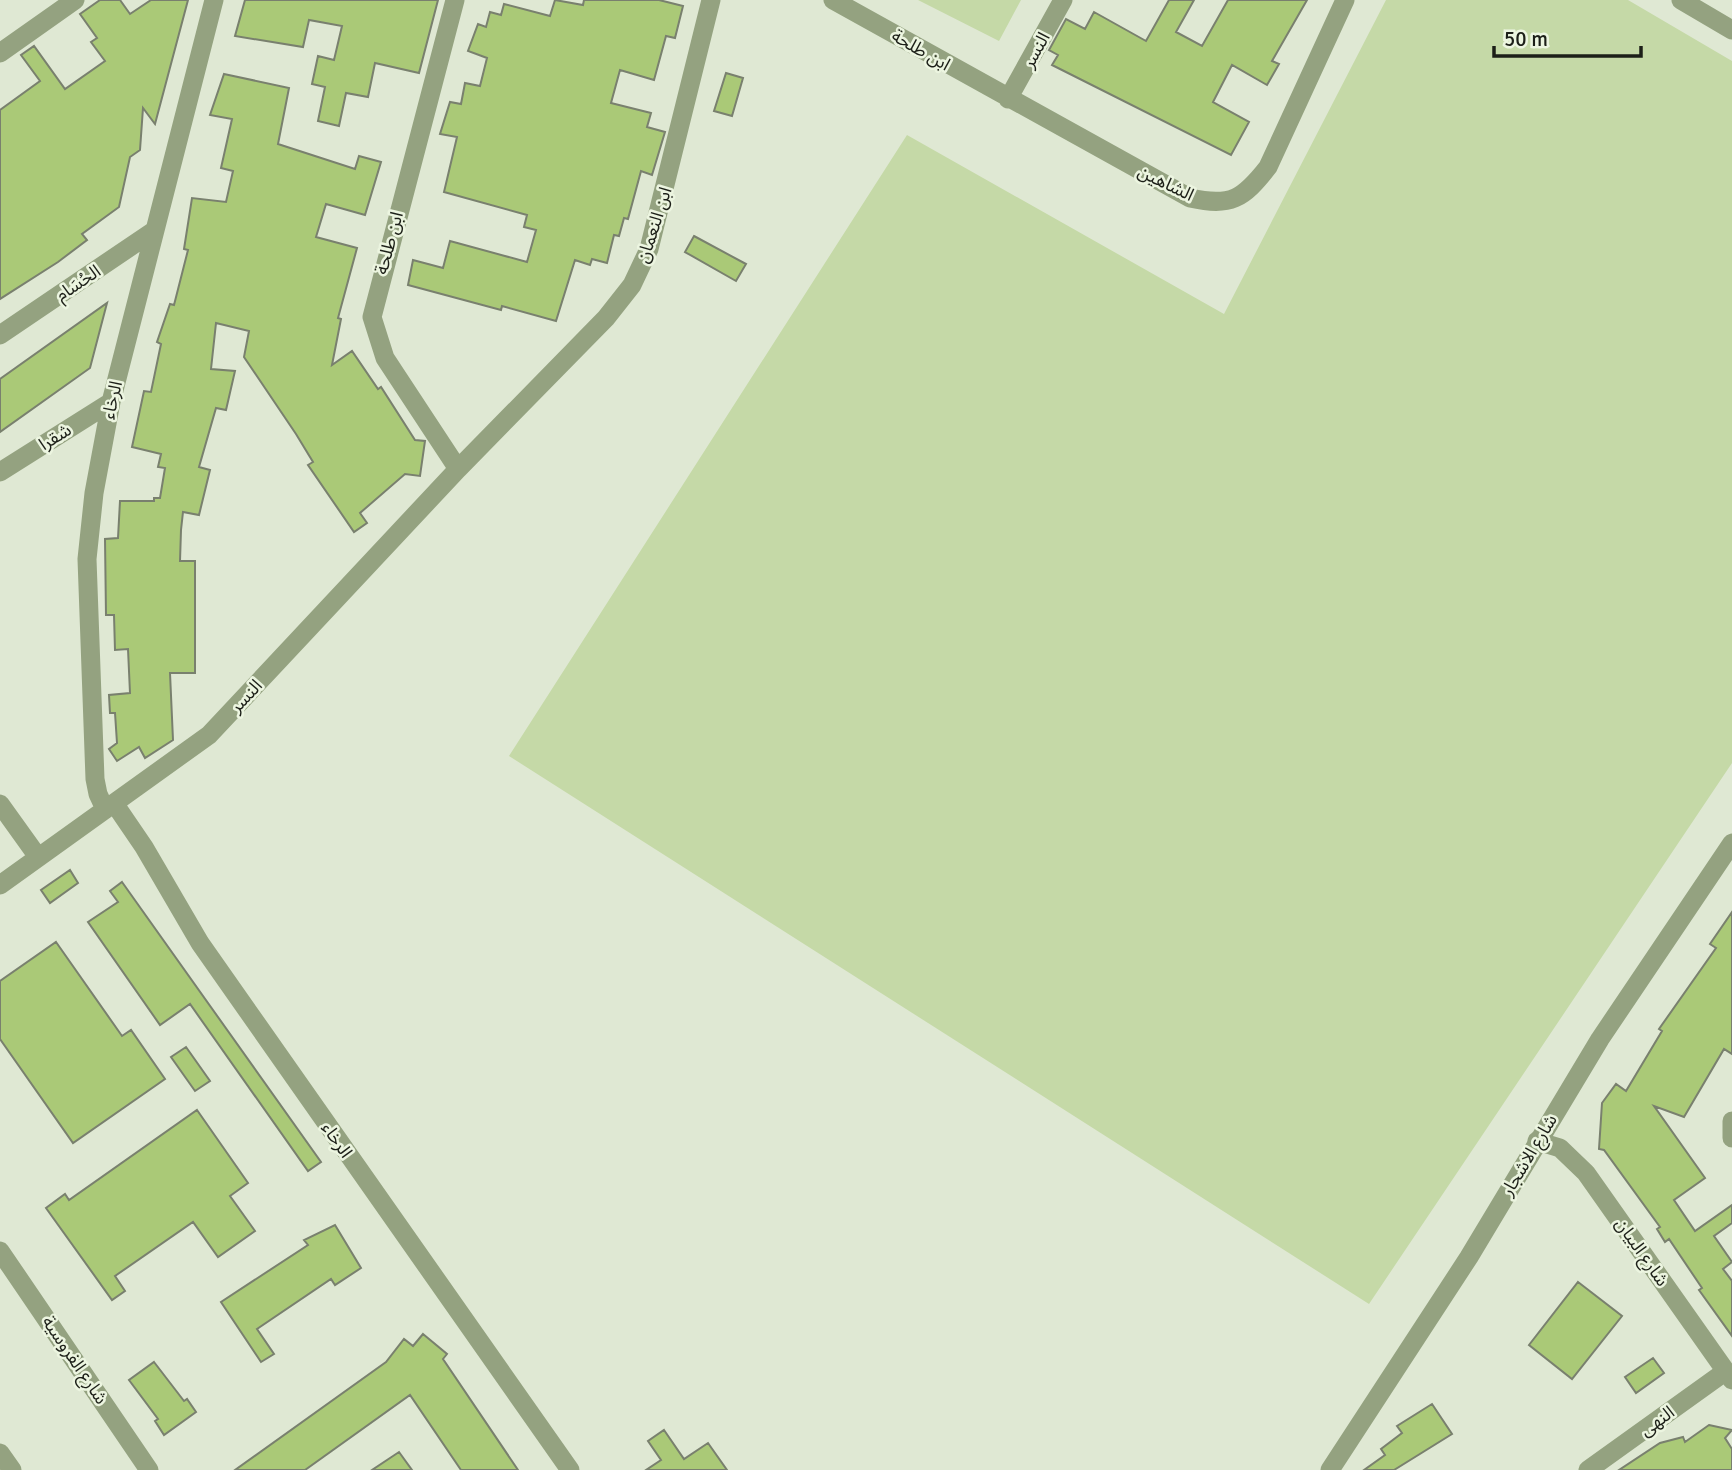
<svg xmlns="http://www.w3.org/2000/svg" width="1732" height="1470" font-family="Signika,'Noto Sans Arabic',sans-serif">
<rect width="100%" height="100%" fill="#dfe8d3"/>
<path fill="#c5d9a7" d="M 918,0 L 1021,0 L 999,41 Z
M 1386,0 L 1628,0 L 1732,61 L 1732,763 L 1369,1304 L 509,756 L 907,135 L 1224,314 Z"/>
<path fill="#aac977" stroke="#79806e" stroke-width="2" d="M 100,0 L 120,0 L 130,14 L 151,0 L 188,0 L 155,124 L 143,108 L 140,150 L 130,157 L 119,207 L 82,234 L 87,240 L 58,262 L 0,299 L 0,110 L 40,81 L 21,55 L 34,46 L 65,89 L 105,61 L 91,42 L 97,38 L 80,14 Z
M 245,0 L 438,0 L 419,73 L 375,63 L 368,97 L 346,93 L 339,126 L 318,121 L 325,87 L 312,84 L 318,56 L 334,60 L 342,26 L 309,20 L 303,47 L 235,36 Z
M 555,0 L 583,5 L 584,0 L 659,0 L 683,6 L 675,38 L 666,36 L 654,80 L 620,70 L 611,103 L 651,113 L 647,127 L 665,132 L 652,175 L 641,171 L 628,219 L 624,218 L 619,236 L 614,235 L 607,263 L 592,259 L 590,265 L 575,260 L 556,321 L 502,306 L 501,310 L 408,285 L 413,260 L 443,268 L 450,241 L 527,262 L 536,230 L 524,227 L 527,215 L 444,192 L 457,137 L 440,134 L 450,102 L 461,104 L 465,83 L 480,86 L 487,58 L 468,51 L 478,24 L 486,27 L 490,12 L 501,15 L 504,4 L 550,16 Z
M 1169,0 L 1194,0 L 1176,32 L 1202,46 L 1228,0 L 1307,0 L 1272,61 L 1279,64 L 1267,85 L 1232,65 L 1213,102 L 1249,122 L 1231,155 L 1052,65 L 1058,55 L 1049,50 L 1066,19 L 1085,29 L 1094,12 L 1146,41 Z
M 726,73 L 743,78 L 732,116 L 714,111 Z
M 224,74 L 289,88 L 278,144 L 355,169 L 359,156 L 381,162 L 365,215 L 326,204 L 316,237 L 357,248 L 338,318 L 341,319 L 332,365 L 352,351 L 378,389 L 381,387 L 415,440 L 425,441 L 420,476 L 405,474 L 360,513 L 367,523 L 354,532 L 308,465 L 313,462 L 296,434 L 244,357 L 249,331 L 216,323 L 211,369 L 235,371 L 226,410 L 216,408 L 199,467 L 210,470 L 199,515 L 183,512 L 181,530 L 180,561 L 195,561 L 195,673 L 170,673 L 173,740 L 145,758 L 139,747 L 117,761 L 109,749 L 117,743 L 115,713 L 110,713 L 109,695 L 130,693 L 128,649 L 115,650 L 114,615 L 106,615 L 105,539 L 118,538 L 120,501 L 154,501 L 154,498 L 160,498 L 165,468 L 158,467 L 161,454 L 132,447 L 144,391 L 151,392 L 161,344 L 157,342 L 170,304 L 174,305 L 188,250 L 184,249 L 192,198 L 226,202 L 233,171 L 221,168 L 232,119 L 210,115 Z
M 694,236 L 746,264 L 736,281 L 685,252 Z
M 107,303 L 90,368 L 0,432 L 0,379 Z
M 70,870 L 78,883 L 50,903 L 41,890 Z
M 122,882 L 321,1162 L 308,1171 L 190,1004 L 160,1025 L 88,922 L 118,902 L 110,891 Z
M 1732,912 L 1732,1054 L 1724,1049 L 1684,1117 L 1654,1106 L 1705,1178 L 1674,1200 L 1695,1231 L 1732,1205 L 1732,1223 L 1714,1236 L 1732,1262 L 1723,1269 L 1732,1281 L 1732,1336 L 1699,1290 L 1702,1288 L 1669,1239 L 1665,1242 L 1657,1229 L 1660,1227 L 1604,1150 L 1599,1149 L 1602,1103 L 1616,1084 L 1626,1091 L 1662,1031 L 1659,1029 L 1716,948 L 1710,944 Z
M 56,942 L 122,1036 L 131,1030 L 165,1079 L 73,1143 L 0,1039 L 0,981 Z
M 186,1047 L 210,1081 L 195,1091 L 171,1057 Z
M 197,1110 L 248,1183 L 230,1196 L 255,1231 L 218,1257 L 193,1222 L 115,1276 L 125,1291 L 112,1300 L 46,1208 L 65,1194 L 69,1200 Z
M 335,1225 L 361,1268 L 335,1285 L 331,1279 L 257,1329 L 274,1354 L 261,1362 L 221,1302 L 308,1245 L 304,1240 Z
M 1578,1282 L 1622,1316 L 1572,1379 L 1529,1345 Z
M 423,1334 L 447,1354 L 443,1359 L 518,1470 L 461,1470 L 410,1395 L 305,1470 L 235,1470 L 386,1362 L 404,1339 L 413,1346 Z
M 1653,1358 L 1664,1373 L 1636,1393 L 1625,1377 Z
M 154,1362 L 184,1401 L 187,1399 L 196,1412 L 164,1435 L 155,1421 L 158,1419 L 129,1380 Z
M 1432,1404 L 1452,1434 L 1394,1470 L 1364,1470 L 1385,1455 L 1381,1449 L 1402,1433 L 1397,1426 Z
M 1709,1425 L 1732,1430 L 1725,1438 L 1732,1449 L 1732,1470 L 1619,1470 L 1660,1443 L 1683,1437 L 1685,1442 Z
M 664,1430 L 684,1459 L 708,1443 L 727,1470 L 646,1470 L 661,1460 L 648,1441 Z
M 399,1452 L 412,1470 L 372,1470 Z"/>
<g fill="none" stroke-linecap="round" stroke-linejoin="round">
<path stroke="#94a280" stroke-width="19" d="M 455,0 L 372,317 L 385,358 L 458,469
M 833,0 L 1190,198 C 1231,207 1243,199 1268,167 L 1345,0
M 1681,0 L 1732,30
M 0,53 L 75,0
M 1008,99 L 1063,0
M 0,335 L 155,230
M 0,472 L 111,402
M 114,803 L 144,847 L 200,943 L 570,1470
M 0,804 L 38,857
M 105,809 L 98,794 L 95,779 L 87,559 L 94,493 L 111,402 L 214,0
M 0,885 L 209,735 L 458,469 L 606,318 L 632,285 L 649,249 L 711,0
M 1732,1121 L 1732,1138
M 1537,1141 L 1560,1148 L 1586,1173 L 1732,1380
M 0,1251 L 149,1470
M 1588,1470 L 1726,1371"/>
<path stroke="#94a280" stroke-width="19" d="M 0,1453 L 12,1470
M 1330,1470 L 1469,1257 L 1600,1039 L 1732,843"/>
</g>
<g text-anchor="middle" dominant-baseline="central" stroke-width="5" stroke-linejoin="round" paint-order="stroke">
<g font-size="18" fill="#1c1f18" stroke="#ecf5e0">
<text transform="translate(921 50) rotate(30)">ابن طلحة</text>
<text transform="translate(1036 50) rotate(-61)">النسر</text>
<text transform="translate(1166 183) rotate(26)">الشاهين</text>
<text transform="translate(654 225) rotate(-72)">ابن النعمان</text>
<text transform="translate(389 243) rotate(-75)">ابن طلحة</text>
<text transform="translate(78 283) rotate(-34)">الحُسَام</text>
<text transform="translate(112 400) rotate(-77)">الرخاء</text>
<text transform="translate(55 437) rotate(-32)">شقرا</text>
<text transform="translate(246 696) rotate(-47)">النسر</text>
<text transform="translate(337 1140) rotate(55)">الرخاء</text>
<text transform="translate(1529 1155) rotate(-59)">شارع الاشجار</text>
<text transform="translate(1642 1252) rotate(55)">شارع البيان</text>
<text transform="translate(75 1360) rotate(56)">شارع الفروسية</text>
<text transform="translate(1657 1421) rotate(-36)">النهى</text>
</g>
</g>
<path d="M1494 46v10h147v-10" fill="none" stroke="#1c1f18" stroke-width="3.5"/>
<text x="1504" y="46" font-size="21" fill="#1c1f18" stroke="#ecf5e0" stroke-width="5" paint-order="stroke">50 m</text>
</svg>
